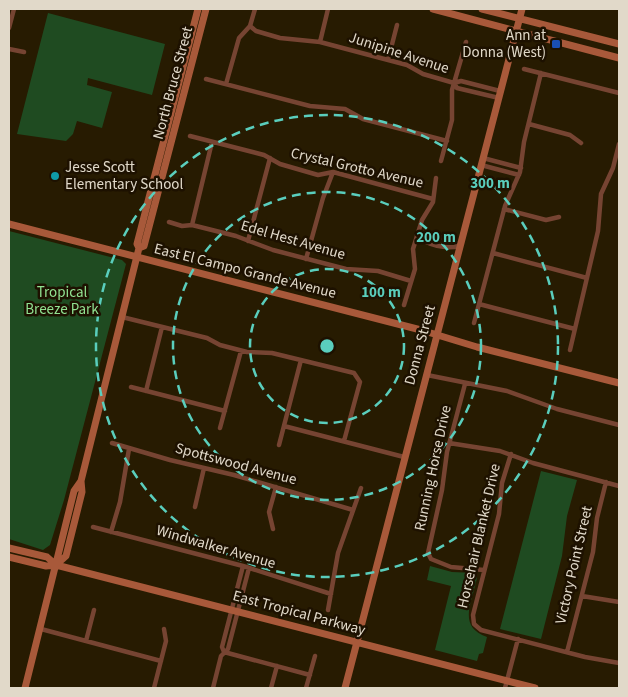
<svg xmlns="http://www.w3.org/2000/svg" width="628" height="697" font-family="'Source Sans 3',sans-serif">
<rect width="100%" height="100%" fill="#271b01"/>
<path fill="#1f4b21" d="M 48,13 L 165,44 L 152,95 L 88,78 L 87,85 L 112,92 L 102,128 L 77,121 L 73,134 L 66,141 L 17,134 Z
M 9,231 L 122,260 L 126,264 L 64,500 L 50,545 L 43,550 L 9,539 Z
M 541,471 L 577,480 L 567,516 L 562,556 L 541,639 L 500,629 Z
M 430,566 L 452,572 L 475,573 L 477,578 C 472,602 457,627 487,637 L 483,653 L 479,654 L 477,661 L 435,650 L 451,586 L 427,580 Z"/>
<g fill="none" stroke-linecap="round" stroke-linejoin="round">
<path stroke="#764432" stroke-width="4.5" d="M 250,26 L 256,31 L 280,38 L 320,42 L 407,65 L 423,74 L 454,83 L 457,88 L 499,98
M 9,28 L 14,9
M 320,42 L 328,9
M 9,49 L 24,52
M 388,60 L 397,25
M 524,69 L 619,93
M 206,79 L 310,106 L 345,109 L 363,119 L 447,141
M 454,83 L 461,81 L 500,91
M 226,84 L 239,38 L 250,26 L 255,9
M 529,124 L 570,135 L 581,143
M 190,136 L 264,155 L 280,164 L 318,175 L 333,172 L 433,199
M 483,158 L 521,168
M 441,161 L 452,120 L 452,90 L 466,42
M 481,165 L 519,175
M 504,209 L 546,220 L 559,217
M 169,222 L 182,226 L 192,225 L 236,236 L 273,250 L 346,269 L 378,271 L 411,281
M 192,225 L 212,142
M 423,233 L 452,240 L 460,246 C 446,249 427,246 417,235 Z
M 248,241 L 270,158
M 493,253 L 587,278
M 306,259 L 323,198 L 333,172
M 479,304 L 575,329
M 404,305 L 415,269 L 413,249 L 422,220 L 433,202 L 436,178
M 122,317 L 207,338 L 220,345 L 247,352 L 272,353 L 354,373 L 360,382 L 344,441
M 474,323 L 505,206 L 520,172 L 524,142 L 541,73
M 570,350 L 598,231 L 601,194 L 613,168 L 619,144
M 427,375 L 507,391 L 557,409 L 619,425
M 465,384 L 447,452 L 442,490 L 428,553 L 431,559 L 451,567 L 484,570
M 131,387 L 225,411
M 146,391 L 162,327
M 284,426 L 404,457
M 220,428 L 241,351
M 112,443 L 170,460 L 234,475 L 353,510
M 449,443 L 500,451 L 533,463 L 619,486
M 279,445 L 301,360
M 511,454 L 502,483 L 499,514 L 473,615 L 474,624 L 481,630 L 585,657 L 619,663
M 195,507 L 204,468
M 93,527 L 243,566 L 331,594
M 273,529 L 269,512 L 276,487
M 111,532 L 120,502 L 129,449
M 582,596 L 619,602
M 328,610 L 338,553 L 361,488
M 41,629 L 161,661
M 86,641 L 94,610
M 224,652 L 222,647 L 243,566
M 224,652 L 310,675
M 567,652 L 593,552 L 597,518 L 606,482
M 154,688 L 166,641 L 164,629
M 213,688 L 221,656 L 228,649 L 249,568
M 271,688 L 277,666
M 306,688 L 315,656
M 505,688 L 518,639"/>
<path stroke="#a8593a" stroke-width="7" d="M 433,9 L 619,58
M 482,9 L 619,44
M 9,224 L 421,330 L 477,347 L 619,383
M 139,248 L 144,246 L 206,9
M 9,548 L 47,557 L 56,565
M 9,557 L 46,566 L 56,565 L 535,688
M 56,565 L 66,556 L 82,492 L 81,481 L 139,248 L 137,244 L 198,9
M 25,688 L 74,491 L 81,481
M 345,688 L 522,9"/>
</g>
<g fill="none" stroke="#5acebd" stroke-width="2.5" stroke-dasharray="9 6">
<circle cx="327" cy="346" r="77"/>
<circle cx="327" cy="346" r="154"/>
<circle cx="327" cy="346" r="231"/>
</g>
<rect fill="#1a4fb4" stroke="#1d1100" stroke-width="2" x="551" y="39" width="10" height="10" rx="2.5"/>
<circle fill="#0f9aa8" stroke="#1d1100" stroke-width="2" cx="55" cy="176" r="5"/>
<g text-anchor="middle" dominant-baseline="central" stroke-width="5" stroke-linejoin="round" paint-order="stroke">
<g font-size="15" fill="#e1d9c9" stroke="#1d1100" text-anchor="end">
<text x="546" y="35">Ann at<tspan x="546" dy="17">Donna (West)</tspan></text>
<text x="65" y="167" text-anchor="start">Jesse Scott<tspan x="65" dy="17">Elementary School</tspan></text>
</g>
<g font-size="15" fill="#e1d9c9" stroke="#1d1100">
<text transform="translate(399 53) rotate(18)">Junipine Avenue</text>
<text transform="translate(173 83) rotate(-75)">North Bruce Street</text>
<text transform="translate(357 168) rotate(13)">Crystal Grotto Avenue</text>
<text transform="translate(293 240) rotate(16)">Edel Hest Avenue</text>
<text transform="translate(245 271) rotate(14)">East El Campo Grande Avenue</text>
<text transform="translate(420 345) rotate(-75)">Donna Street</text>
<text transform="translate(236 464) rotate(15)">Spottswood Avenue</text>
<text transform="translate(433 468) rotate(-78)">Running Horse Drive</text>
<text transform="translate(479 536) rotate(-77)">Horsehair Blanket Drive</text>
<text transform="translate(216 547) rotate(16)">Windwalker Avenue</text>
<text transform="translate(574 565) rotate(-77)">Victory Point Street</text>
<text transform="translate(299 613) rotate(15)">East Tropical Parkway</text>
</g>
<g font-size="15" fill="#91e291" stroke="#1d1100">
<text x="62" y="292">Tropical<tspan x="62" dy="17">Breeze Park</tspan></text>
</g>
</g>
<circle cx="327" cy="346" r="8" fill="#5acebd" stroke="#1d1100" stroke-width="2.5"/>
<g font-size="15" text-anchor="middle" font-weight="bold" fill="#5acebd" stroke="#1d1100" stroke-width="5" stroke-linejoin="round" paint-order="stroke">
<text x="490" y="188">300 m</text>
<text x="436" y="242">200 m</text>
<text x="381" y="297">100 m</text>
</g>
<rect width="628" height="697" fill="none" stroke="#e1d9c9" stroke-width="20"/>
</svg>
